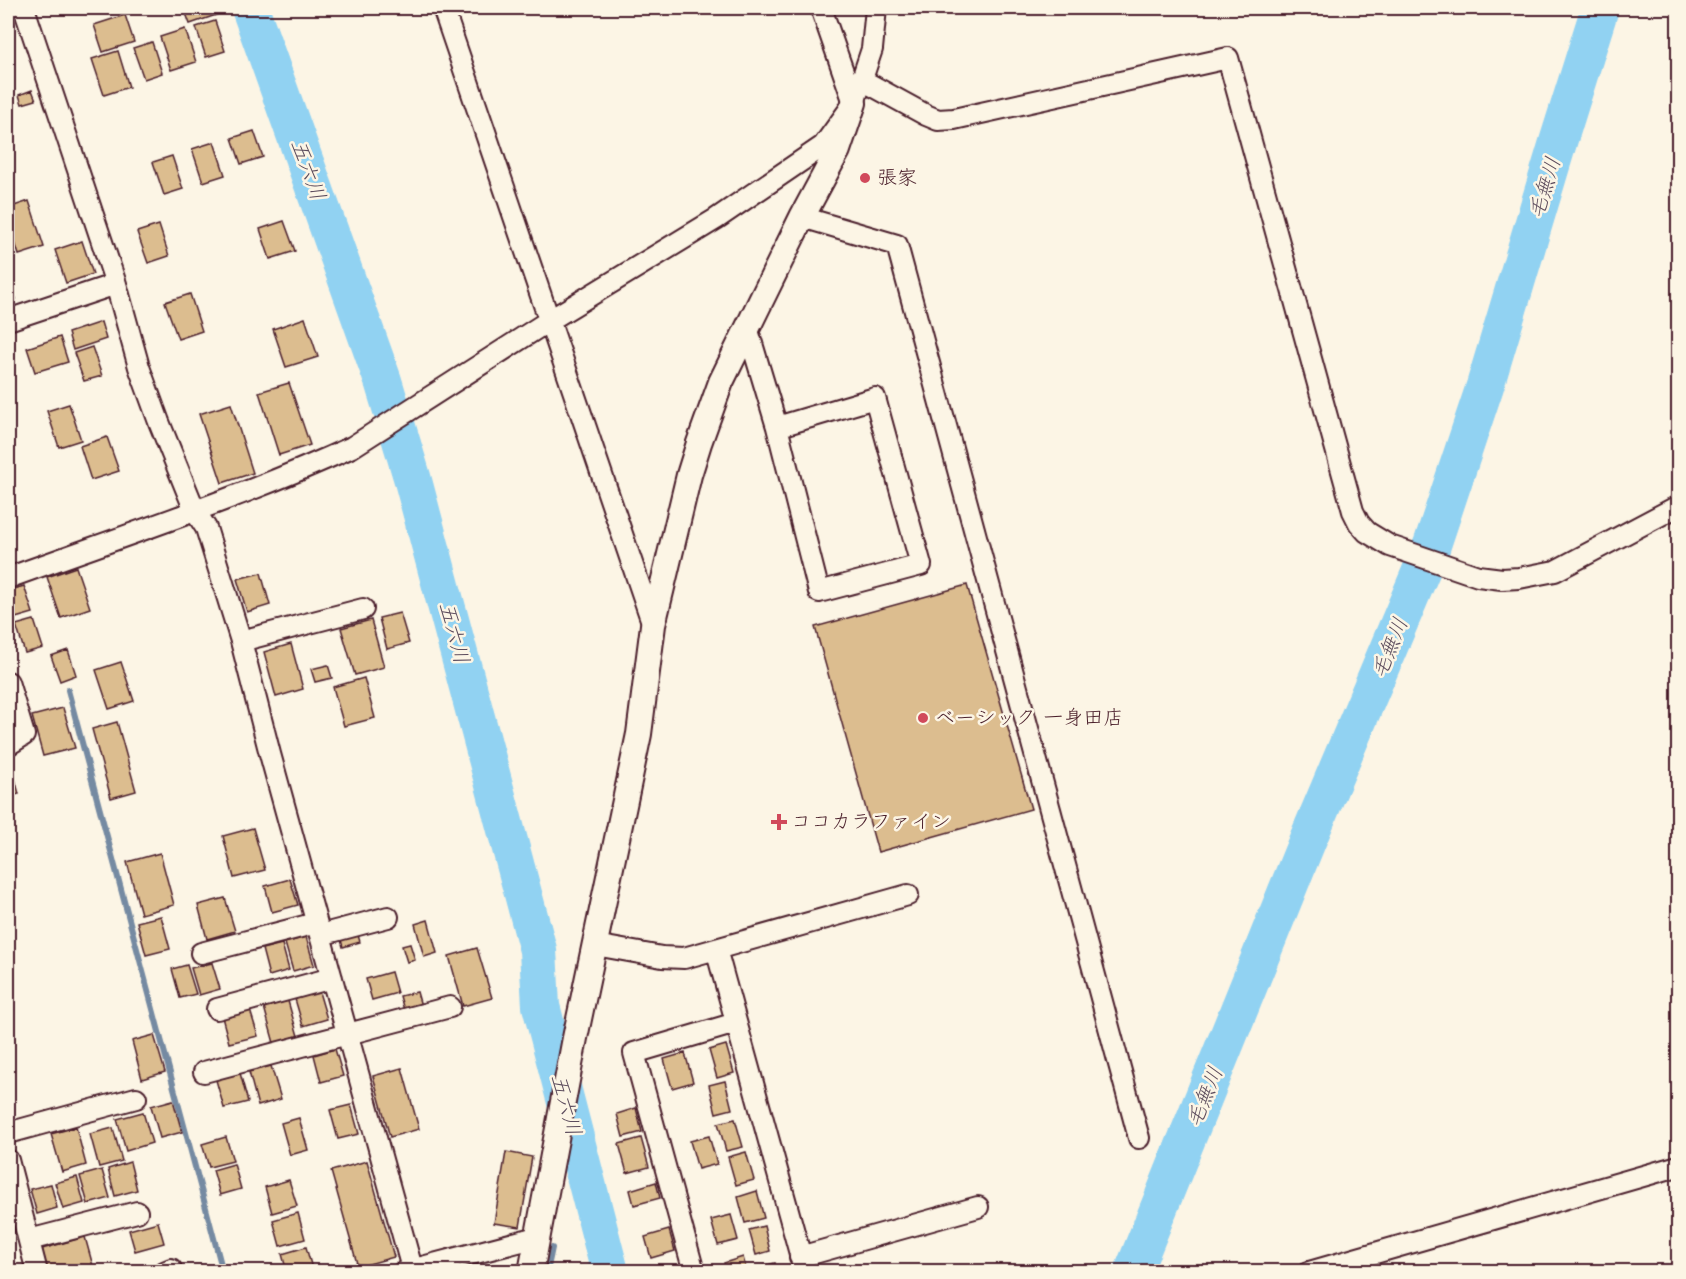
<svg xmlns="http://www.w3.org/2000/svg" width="1686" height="1279" font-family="'Architects Daughter','Klee One',sans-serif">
<rect width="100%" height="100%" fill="#fcf5e5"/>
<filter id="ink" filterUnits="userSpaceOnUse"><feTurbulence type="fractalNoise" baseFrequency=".0167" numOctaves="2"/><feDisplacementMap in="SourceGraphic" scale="12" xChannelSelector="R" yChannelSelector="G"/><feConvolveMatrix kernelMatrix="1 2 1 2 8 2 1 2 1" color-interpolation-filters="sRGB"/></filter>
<g filter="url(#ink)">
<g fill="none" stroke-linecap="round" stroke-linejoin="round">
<path stroke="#758aa2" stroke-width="6" d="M 68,690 L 223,1272
M 547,1272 L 552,1248"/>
<path stroke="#91d2f2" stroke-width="38" d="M 250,8 L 383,381 L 412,477 L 538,950 L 541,1006 L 610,1272
M 1133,1272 L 1308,839 L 1432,545 L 1485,386 L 1559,139 L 1600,8"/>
</g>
<path fill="#dcbd8f" stroke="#4a1f2b" stroke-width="1.5" d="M 184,8 L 213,8 L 216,15 L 190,24 Z
M 125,15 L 134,42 L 103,52 L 94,25 Z
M 215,21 L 225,51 L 206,57 L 196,27 Z
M 185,29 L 196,62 L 171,70 L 160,37 Z
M 152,42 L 162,73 L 144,79 L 133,48 Z
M 118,51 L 129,87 L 104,95 L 92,59 Z
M 32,90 L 36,100 L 22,104 L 19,95 Z
M 254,131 L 263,157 L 241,164 L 232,138 Z
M 214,142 L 225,175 L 203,182 L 192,149 Z
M 172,156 L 183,189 L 164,195 L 153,162 Z
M 29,201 L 44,247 L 19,255 L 8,220 L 8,208 Z
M 284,221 L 295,251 L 270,259 L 260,229 Z
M 159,225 L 169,256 L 148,263 L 137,232 Z
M 82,241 L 93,274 L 66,283 L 55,250 Z
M 8,274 L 16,299 L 8,301 Z
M 190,294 L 202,331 L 178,339 L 165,302 Z
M 305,318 L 318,357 L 286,367 L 273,329 Z
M 101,322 L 106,339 L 73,350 L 68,333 Z
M 60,337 L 68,362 L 35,372 L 27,348 Z
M 92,347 L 102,376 L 84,381 L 74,353 Z
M 289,383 L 310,445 L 279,455 L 259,392 Z
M 69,404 L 81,440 L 59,447 L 47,411 Z
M 231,404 L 253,473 L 222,483 L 199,414 Z
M 107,437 L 119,471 L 91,480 L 80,446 Z
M 76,567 L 90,608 L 61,618 L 47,577 Z
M 261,573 L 270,605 L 247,612 L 237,579 Z
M 967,585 L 1031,809 L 878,852 L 815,627 Z
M 24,586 L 33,613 L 12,619 L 8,605 L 8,591 Z
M 400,613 L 409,643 L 387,649 L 379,618 Z
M 34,620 L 43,648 L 25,653 L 16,625 Z
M 371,620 L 384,667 L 355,675 L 341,628 Z
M 291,644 L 303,689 L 276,697 L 264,652 Z
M 68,650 L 76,675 L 60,681 L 51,656 Z
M 121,662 L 134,701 L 109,709 L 96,670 Z
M 328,665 L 332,678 L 315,682 L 311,669 Z
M 364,678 L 375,718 L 344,726 L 333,687 Z
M 63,708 L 75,748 L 43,756 L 32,716 Z
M 117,722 L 136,791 L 111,798 L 92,729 Z
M 13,771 L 19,794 L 8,797 L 8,773 Z
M 253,828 L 265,870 L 234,878 L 223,836 Z
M 160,853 L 174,905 L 141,914 L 127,862 Z
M 290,879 L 298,905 L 272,912 L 265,886 Z
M 225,898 L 235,931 L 207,939 L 198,905 Z
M 161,916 L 170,949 L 146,955 L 137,922 Z
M 428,920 L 437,953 L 424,957 L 415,924 Z
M 358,935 L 360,942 L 343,947 L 341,940 Z
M 306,937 L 314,965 L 293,971 L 285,943 Z
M 282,944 L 289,970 L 269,976 L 262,949 Z
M 410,944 L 415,960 L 407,962 L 402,946 Z
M 477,948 L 492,998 L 463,1006 L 449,956 Z
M 212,963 L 220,989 L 199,995 L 191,968 Z
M 187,965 L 196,994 L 180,998 L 172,969 Z
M 391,972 L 397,993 L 372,1000 L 366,979 Z
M 319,992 L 327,1019 L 303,1026 L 295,999 Z
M 417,992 L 421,1006 L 404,1010 L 400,996 Z
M 288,1001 L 298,1036 L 274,1043 L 264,1007 Z
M 250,1010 L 258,1036 L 229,1043 L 222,1017 Z
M 154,1035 L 165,1072 L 142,1079 L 132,1041 Z
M 726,1045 L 734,1073 L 717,1078 L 709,1050 Z
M 335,1049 L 343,1076 L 321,1082 L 314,1055 Z
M 685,1053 L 693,1082 L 672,1088 L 664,1059 Z
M 271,1066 L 281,1099 L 258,1106 L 249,1072 Z
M 402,1068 L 419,1129 L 390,1137 L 373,1076 Z
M 240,1073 L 248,1102 L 224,1108 L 216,1080 Z
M 725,1081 L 732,1109 L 716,1113 L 709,1085 Z
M 173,1100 L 182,1132 L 160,1138 L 151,1106 Z
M 351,1105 L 359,1134 L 338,1139 L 330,1110 Z
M 636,1108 L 642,1132 L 623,1137 L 617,1114 Z
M 143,1112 L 152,1143 L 126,1151 L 117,1119 Z
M 299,1118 L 308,1150 L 290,1155 L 281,1123 Z
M 735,1119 L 743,1147 L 726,1151 L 718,1123 Z
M 76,1127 L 86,1165 L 62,1172 L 51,1134 Z
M 113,1128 L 122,1161 L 99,1167 L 90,1134 Z
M 709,1136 L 717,1164 L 698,1169 L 690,1141 Z
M 226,1137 L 233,1161 L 209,1167 L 202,1144 Z
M 641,1138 L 649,1167 L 627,1173 L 619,1144 Z
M 506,1152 L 532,1157 L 520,1227 L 494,1223 Z
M 746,1152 L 754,1180 L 736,1185 L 728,1157 Z
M 367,1161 L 394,1257 L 358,1267 L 331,1171 Z
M 130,1162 L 137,1190 L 115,1196 L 108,1169 Z
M 234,1164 L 241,1189 L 220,1195 L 213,1170 Z
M 102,1170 L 110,1198 L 88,1204 L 80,1176 Z
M 77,1177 L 84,1203 L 63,1209 L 55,1183 Z
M 289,1180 L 297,1206 L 272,1213 L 265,1187 Z
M 656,1182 L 660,1198 L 634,1205 L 630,1190 Z
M 51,1184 L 57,1208 L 37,1214 L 30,1189 Z
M 757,1191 L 764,1218 L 745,1223 L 738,1197 Z
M 298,1213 L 305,1239 L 280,1246 L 273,1220 Z
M 731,1215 L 738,1240 L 718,1245 L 711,1220 Z
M 158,1222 L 164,1243 L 135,1251 L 129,1230 Z
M 764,1226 L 770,1251 L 756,1255 L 749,1230 Z
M 669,1230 L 675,1251 L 651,1258 L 645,1237 Z
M 85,1237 L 93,1266 L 73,1272 L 48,1272 L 42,1249 Z
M 306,1247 L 313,1272 L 287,1272 L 282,1254 Z
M 743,1257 L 747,1272 L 727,1272 L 724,1263 Z
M 775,1263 L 777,1272 L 762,1272 L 760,1267 Z
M 490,1266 L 492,1272 L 470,1272 Z"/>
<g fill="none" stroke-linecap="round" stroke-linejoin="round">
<defs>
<path id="minor" d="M 24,8 L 116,284 L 139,367 L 159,422 L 195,511 L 206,528 L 241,641 L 270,754 L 413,1272
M 443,8 L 653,625
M 821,8 L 854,103
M 862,80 L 926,115 L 938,120 L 954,119 L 1228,58 L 1353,511 L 1359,523 L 1367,532 L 1390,546 L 1478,576 L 1502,579 L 1519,578 L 1555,571 L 1678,506
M 802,217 L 897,245 L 1139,1138
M 8,320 L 116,284
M 747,327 L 777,427 L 819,592 L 921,565 L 875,398 L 777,427
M 8,578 C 123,536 241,498 352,447 L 550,320 L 716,219 L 823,146 L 854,103 L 872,49 L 876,8
M 241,641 L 363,609
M 8,682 L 24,735 L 8,745
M 320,935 L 388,917
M 595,945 L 662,957 L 684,958 L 908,895
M 716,949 L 805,1272
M 201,953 L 316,923
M 217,1009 L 332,978
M 204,1072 L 450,1007
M 8,1133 L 136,1098
M 8,1160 L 37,1272
M 29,1240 L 137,1212
M 800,1257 L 978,1207
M 164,1272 L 171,1269 L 172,1272
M 403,1272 L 537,1237
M 694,1272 L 634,1053 L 736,1023
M 1309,1272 L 1678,1166"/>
<path id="tertiary" d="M 531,1272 L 575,1038 L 639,734 L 653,625 L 689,475 L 699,443 L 721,382 L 802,217 L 838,150 L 854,103"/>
</defs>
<use href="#minor" stroke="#4a1f2b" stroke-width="24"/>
<use href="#tertiary" stroke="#4a1f2b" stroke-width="28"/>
<use href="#minor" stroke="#fcf5e5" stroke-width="20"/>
<use href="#tertiary" stroke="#fcf5e5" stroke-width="24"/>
</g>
</g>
<g fill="#d1495b" stroke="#fcf5e5" stroke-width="2">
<circle cx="865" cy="178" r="6"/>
<circle cx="923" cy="718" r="6"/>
<path d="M776 813h6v6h6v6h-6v6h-6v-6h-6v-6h6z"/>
</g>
<g text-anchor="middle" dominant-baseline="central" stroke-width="5" stroke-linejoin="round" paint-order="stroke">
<g font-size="20" fill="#4a1f2b" stroke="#fcf5e5" text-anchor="start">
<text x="877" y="178">張家</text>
<text x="935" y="718">ベーシック 一身田店</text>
<text x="791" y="822">ココカラファイン</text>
</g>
<g font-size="21" font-style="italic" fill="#5c4c5d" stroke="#fcf5e5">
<text transform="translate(308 170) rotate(70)">五六川</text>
<text transform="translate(1545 188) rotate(-73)">毛無川</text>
<text transform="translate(454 633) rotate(75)">五六川</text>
<text transform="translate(1390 648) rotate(-68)">毛無川</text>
<text transform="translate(1205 1097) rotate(-68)">毛無川</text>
<text transform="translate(566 1105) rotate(75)">五六川</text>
</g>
</g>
<rect width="1686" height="1279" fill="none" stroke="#fcf5e5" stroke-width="30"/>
<rect x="15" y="15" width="1656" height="1249" fill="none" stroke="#4a1f2b" stroke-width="2" filter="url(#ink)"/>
</svg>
